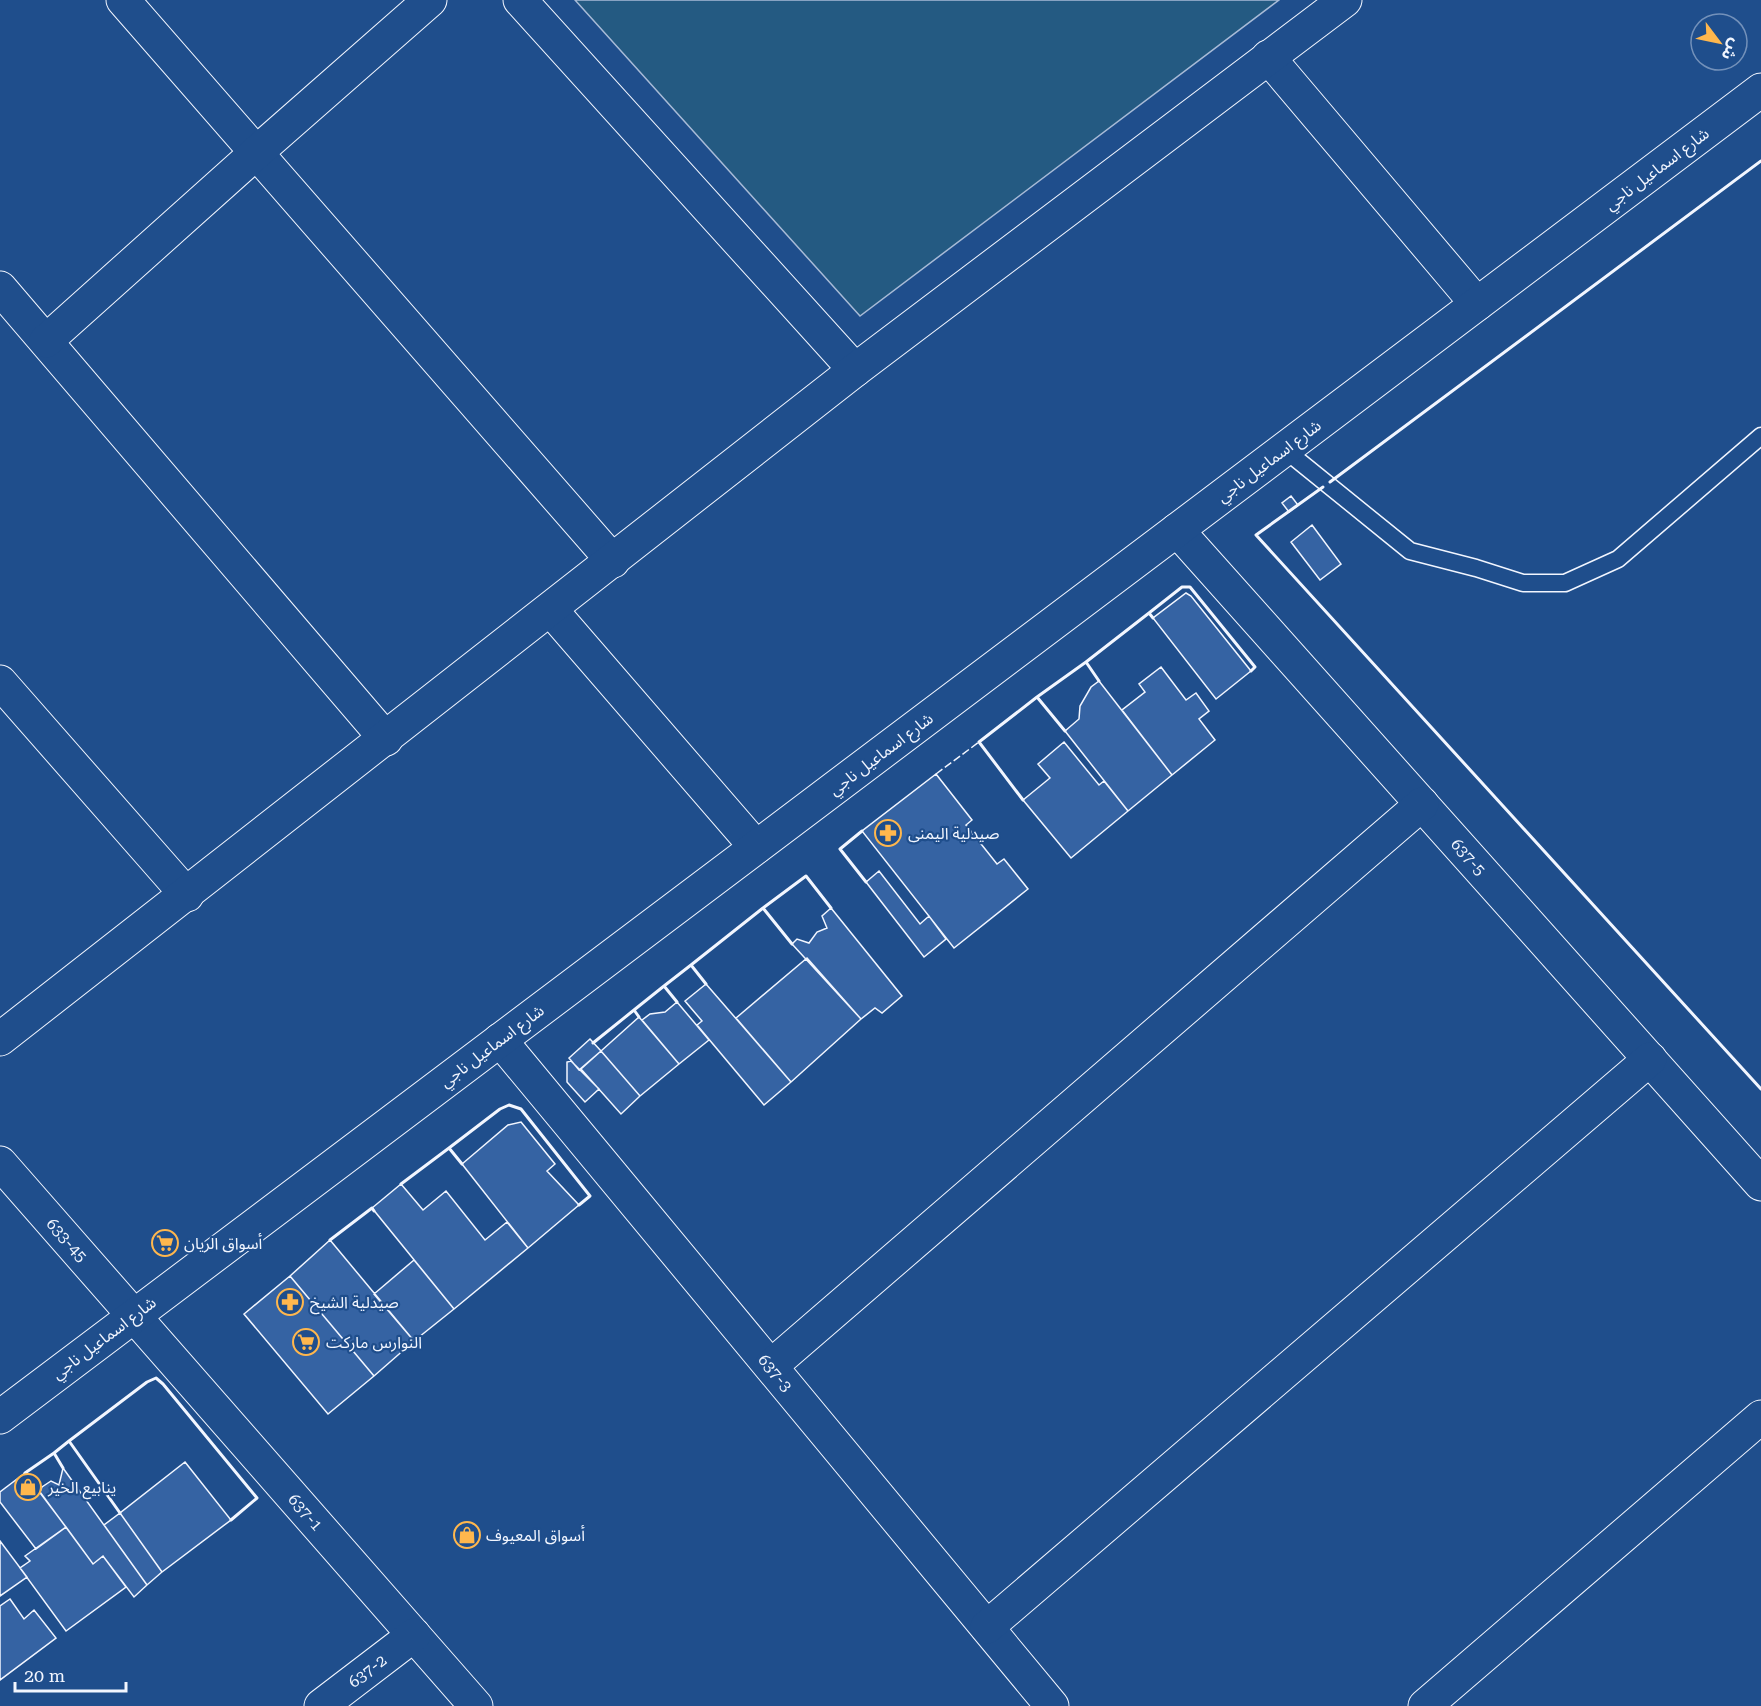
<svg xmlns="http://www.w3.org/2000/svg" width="1761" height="1706" font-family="'Roboto Serif','Noto Sans Arabic',serif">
<rect width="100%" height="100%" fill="#1f4e8c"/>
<path fill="#245a82" stroke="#a8bbd7" stroke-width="1.5" d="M 575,0 L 1279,0 L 860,316 Z"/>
<path fill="#3563a3" stroke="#f2f6ff" stroke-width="1.5" d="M 1291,496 L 1298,505 L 1289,512 L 1282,503 Z
M 1312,525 L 1341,564 L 1320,580 L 1291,542 Z
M 1186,593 L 1191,596 L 1251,671 L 1216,699 L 1153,618 Z
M 1161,667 L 1186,700 L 1196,693 L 1209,711 L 1199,719 L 1215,740 L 1172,775 L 1122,710 L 1145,692 L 1139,684 Z
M 1099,681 L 1172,775 L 1128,811 L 1065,731 L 1079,719 L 1080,706 L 1091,687 Z
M 1064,742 L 1099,785 L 1104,781 L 1128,811 L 1071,858 L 1023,800 L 1050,778 L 1038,764 Z
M 936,774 L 972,820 L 966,825 L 997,864 L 1004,859 L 1028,889 L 954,948 L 862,831 Z
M 879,871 L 920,924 L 929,916 L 946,939 L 924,957 L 866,882 Z
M 831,908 L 902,996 L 882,1013 L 875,1008 L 861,1019 L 792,944 L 797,939 L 809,943 L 817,932 L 827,928 L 822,916 Z
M 807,958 L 861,1019 L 791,1082 L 736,1018 Z
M 706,984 L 791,1082 L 764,1105 L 697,1025 L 702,1021 L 685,1001 Z
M 677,1002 L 709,1040 L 679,1064 L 642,1020 L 650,1014 L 665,1012 Z
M 639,1017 L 679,1064 L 640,1096 L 601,1051 Z
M 590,1039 L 601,1051 L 579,1070 L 569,1058 Z
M 601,1051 L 640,1096 L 621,1114 L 581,1069 Z
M 571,1061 L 599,1089 L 585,1102 L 567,1082 L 567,1062 Z
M 521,1122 L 555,1164 L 547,1171 L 579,1205 L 528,1248 L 462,1164 L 508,1125 Z
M 401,1184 L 423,1210 L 446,1191 L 485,1240 L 507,1222 L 528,1248 L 454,1309 L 372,1208 Z
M 330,1240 L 414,1341 L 374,1376 L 290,1276 Z
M 414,1260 L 454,1309 L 414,1341 L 374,1294 Z
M 290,1276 L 374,1376 L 328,1414 L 244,1314 Z
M 185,1462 L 231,1520 L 162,1572 L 120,1513 Z
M 63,1468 L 147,1585 L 134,1597 L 103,1556 L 93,1564 L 40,1492 L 42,1487 L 51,1481 L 59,1485 Z
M 25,1473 L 66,1527 L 36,1549 L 0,1502 L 0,1492 Z
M 120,1513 L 162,1572 L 147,1585 L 104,1525 Z
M 66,1527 L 93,1564 L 103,1556 L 126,1587 L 66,1631 L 20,1568 L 30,1561 L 25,1556 Z
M 0,1541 L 27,1577 L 0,1596 Z
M 10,1599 L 24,1619 L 34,1610 L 56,1638 L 0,1680 L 0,1606 Z"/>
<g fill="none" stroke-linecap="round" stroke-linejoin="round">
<defs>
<path id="service" d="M 1284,449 L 1410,551 L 1476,568 L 1523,583 L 1565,583 L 1618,559 L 1761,436"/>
<g id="minor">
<path d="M 123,0 L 613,561"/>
<path d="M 520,0 L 855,370"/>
<path d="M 1268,57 L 1477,304"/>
<path d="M 0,288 L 386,739"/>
<path d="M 46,341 L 257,152 L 430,0"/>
<path id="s1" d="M 1177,530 L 1761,1184"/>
<path d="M 551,610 L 756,847"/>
<path d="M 0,682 L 187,895"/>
<path d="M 0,1039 L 855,370 L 1345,0"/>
<path id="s2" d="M 500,1040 L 1052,1706"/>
<path id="s3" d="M 0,1163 L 476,1706"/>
<path d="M 771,1366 L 1422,804"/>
<path d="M 987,1627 L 1650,1059"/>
<path id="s4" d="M 321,1706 L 414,1635"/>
<path d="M 1425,1706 L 1761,1417"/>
</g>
<path id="tertiary" d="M 0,1417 L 1761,90"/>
</defs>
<use href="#service" stroke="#f2f6ff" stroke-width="19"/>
<use href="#minor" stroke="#f2f6ff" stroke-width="35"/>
<use href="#tertiary" stroke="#f2f6ff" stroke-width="35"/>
<use href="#service" stroke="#1f4e8c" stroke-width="16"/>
<use href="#minor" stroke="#1f4e8c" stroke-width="33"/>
<use href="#tertiary" stroke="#1f4e8c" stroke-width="33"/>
<path stroke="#f2f6ff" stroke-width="1.5" stroke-dasharray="8 3" stroke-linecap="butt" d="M 936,774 L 979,742"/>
<path stroke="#f2f6ff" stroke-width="3" d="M 1330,482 L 1761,161
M 1323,487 L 1256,535 L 1761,1089
M 1149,613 L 1182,587 L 1190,587 L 1255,667 L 1251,671
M 1086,662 L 1149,613 L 1153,618
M 1037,697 L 1086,662 L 1099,681
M 1023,800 L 979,742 L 1037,697 L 1065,731
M 862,831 L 840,849 L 866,882
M 763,908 L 806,876 L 831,908
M 691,965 L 763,908 L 792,944
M 664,986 L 691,965 L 706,984
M 634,1010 L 664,986 L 677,1002
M 593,1043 L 634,1010 L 639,1017
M 462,1164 L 449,1148 L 500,1109 L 509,1105 L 521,1109 L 590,1196 L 579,1205
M 401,1184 L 449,1148
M 330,1240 L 372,1208 L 374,1211
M 69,1441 L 147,1382 L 156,1378 L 163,1384 L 257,1498 L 231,1520
M 54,1453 L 69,1441 L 120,1513
M 25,1473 L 54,1453 L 63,1468"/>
</g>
<defs>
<symbol id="pharmacy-ring" viewBox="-11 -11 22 22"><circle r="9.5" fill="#1f4e8c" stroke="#ffb74d" stroke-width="1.5"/><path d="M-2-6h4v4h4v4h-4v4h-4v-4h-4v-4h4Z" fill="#ffb74d"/></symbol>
<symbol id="supermarket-ring" viewBox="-11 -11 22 22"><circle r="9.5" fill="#1f4e8c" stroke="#ffb74d" stroke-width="1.5"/><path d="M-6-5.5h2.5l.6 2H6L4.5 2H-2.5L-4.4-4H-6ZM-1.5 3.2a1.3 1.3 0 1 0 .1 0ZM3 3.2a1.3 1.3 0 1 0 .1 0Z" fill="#ffb74d"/></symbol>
<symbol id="shop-ring" viewBox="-11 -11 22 22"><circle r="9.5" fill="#1f4e8c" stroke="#ffb74d" stroke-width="1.5"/><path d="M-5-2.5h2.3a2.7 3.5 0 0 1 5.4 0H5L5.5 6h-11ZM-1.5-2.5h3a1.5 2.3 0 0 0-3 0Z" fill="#ffb74d"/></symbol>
</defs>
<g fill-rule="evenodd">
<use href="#pharmacy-ring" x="873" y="818" width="30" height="30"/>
<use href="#supermarket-ring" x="150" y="1228" width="30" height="30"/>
<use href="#pharmacy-ring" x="275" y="1287" width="30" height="30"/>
<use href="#supermarket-ring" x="291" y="1327" width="30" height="30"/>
<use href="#shop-ring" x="13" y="1472" width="30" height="30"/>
<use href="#shop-ring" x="452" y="1520" width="30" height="30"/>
</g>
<g text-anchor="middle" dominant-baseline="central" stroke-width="4.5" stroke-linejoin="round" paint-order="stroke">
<g font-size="16" fill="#f2f6ff" stroke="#1f4e8c">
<text transform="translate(1657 169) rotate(-37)">شارع اسماعيل ناجي</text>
<text transform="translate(1269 461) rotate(-37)">شارع اسماعيل ناجي</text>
<text transform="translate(881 754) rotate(-37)">شارع اسماعيل ناجي</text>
<text stroke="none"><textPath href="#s1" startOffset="438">637-5</textPath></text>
<text transform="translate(492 1046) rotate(-37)">شارع اسماعيل ناجي</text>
<text stroke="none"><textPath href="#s3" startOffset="102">633-45</textPath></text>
<text transform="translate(104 1338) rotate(-37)">شارع اسماعيل ناجي</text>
<text stroke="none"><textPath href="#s2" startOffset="432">637-3</textPath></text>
<text stroke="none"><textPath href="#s3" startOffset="464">637-1</textPath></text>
<text stroke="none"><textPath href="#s4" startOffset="58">637-2</textPath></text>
</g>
<g font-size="16" fill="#f2f6ff" stroke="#1f4e8c" text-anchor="start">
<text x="908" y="833">صيدلية اليمنى</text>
<text x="184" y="1243">أسواق الريان</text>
<text x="310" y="1302">صيدلية الشيخ</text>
<text x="326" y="1342">النوارس ماركت</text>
<text x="48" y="1487">ينابيع الخير</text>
<text x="486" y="1535">أسواق المعيوف</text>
</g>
</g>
<g transform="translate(1719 42) rotate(122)"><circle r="28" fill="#1f4e8c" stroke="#7391ba" stroke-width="1.5"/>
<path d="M0-4.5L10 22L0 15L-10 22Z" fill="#ffb74d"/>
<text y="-9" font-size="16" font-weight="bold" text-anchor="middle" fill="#f2f6ff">ش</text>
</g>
<path d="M15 1682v9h111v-9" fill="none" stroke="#f2f6ff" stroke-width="3"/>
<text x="24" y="1682" font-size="18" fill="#f2f6ff" stroke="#1f4e8c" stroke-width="4.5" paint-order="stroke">20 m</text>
</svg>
